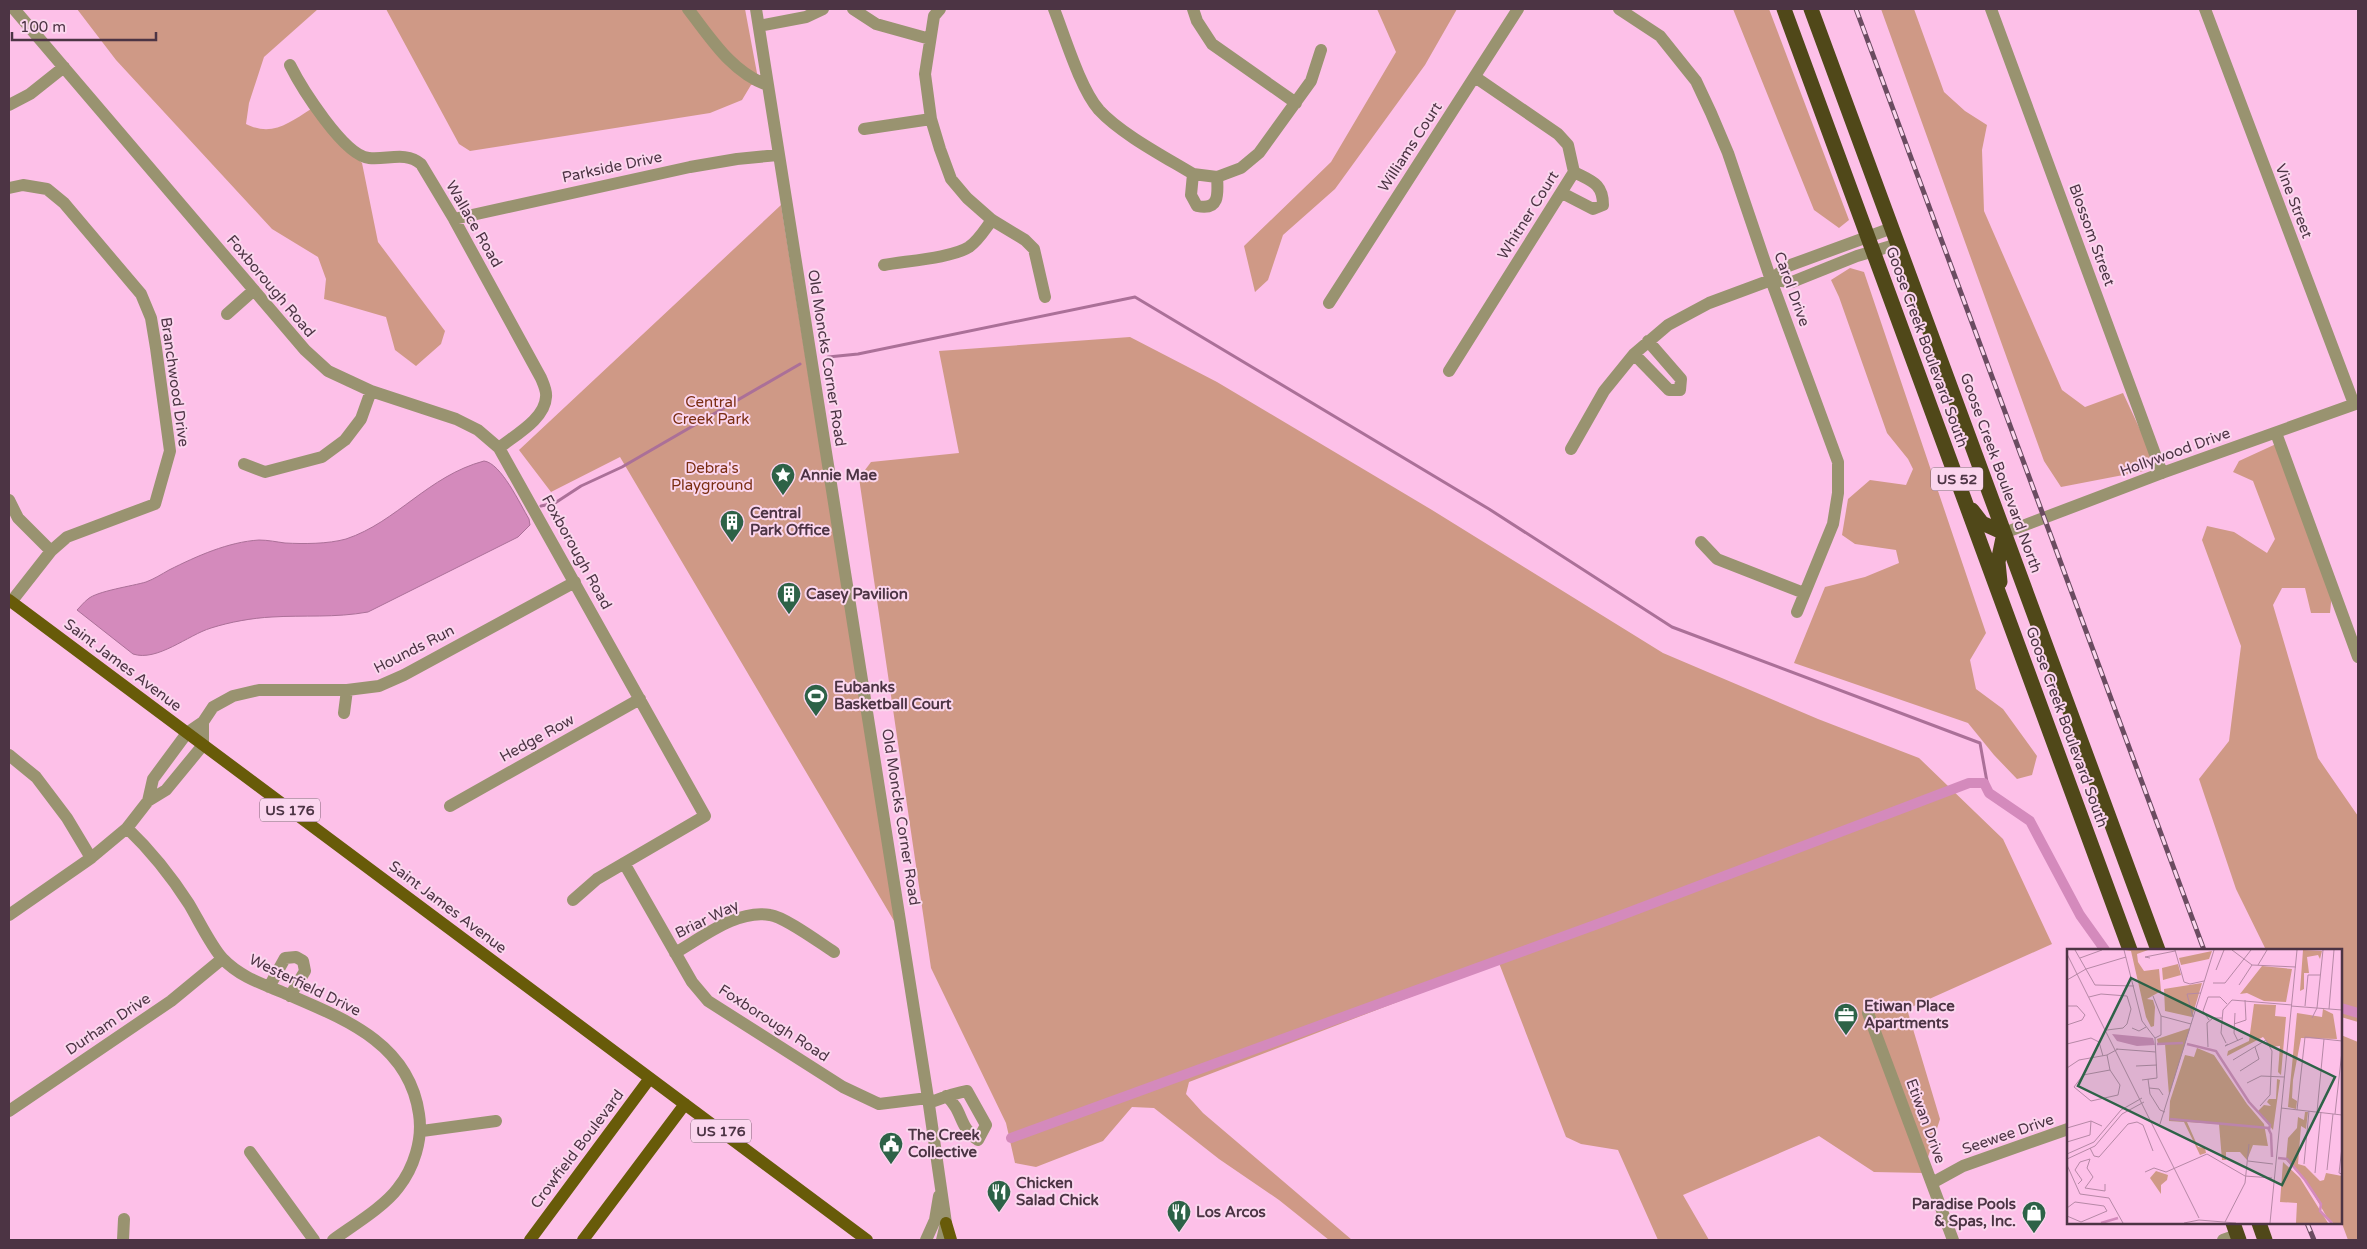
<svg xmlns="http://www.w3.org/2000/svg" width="2367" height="1249" font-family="'Varela Round',sans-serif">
<rect width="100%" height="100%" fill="#fdc0e8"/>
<path fill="#cf9986" d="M 77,9 L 318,9 L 264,57 L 249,103 L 246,124 C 272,137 289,123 311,109 L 362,163 L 378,242 L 445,331 L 441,344 L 416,366 L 395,350 L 386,317 L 324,299 L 326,279 L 318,257 L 272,229 L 116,60 Z
M 386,9 L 745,9 L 759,84 L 751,85 L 742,100 L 710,113 L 470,151 L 459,144 Z
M 1377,9 L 1457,9 L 1425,65 L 1335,189 L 1283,235 L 1268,280 L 1255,292 L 1244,246 L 1331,162 L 1396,52 Z
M 1733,9 L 1769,9 L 1849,220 L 1839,228 L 1814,210 Z
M 1881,9 L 1914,9 L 1944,92 L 1965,111 L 1987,125 L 1982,150 L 1984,211 L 2062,390 L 2085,407 L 2123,393 L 2151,453 L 2144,471 L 2061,487 L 2044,461 Z
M 781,205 L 897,926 L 620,457 L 551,492 L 519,450 Z
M 1850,268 L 1864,272 L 1986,633 L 1970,660 L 1976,689 L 2003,709 L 2037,756 L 2032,775 L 2017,779 L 1994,755 L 1968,723 L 1794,663 L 1825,587 L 1865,577 L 1899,563 L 1896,550 L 1855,544 L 1842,535 L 1848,499 L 1870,480 L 1906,485 L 1913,469 L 1908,459 L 1887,433 L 1839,297 L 1831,280 Z
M 1130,337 L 1217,382 L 1432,510 L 1663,653 L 1818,719 L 1919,758 L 2003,839 L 2052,944 L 1907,1009 L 1940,1119 L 1923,1173 L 1874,1172 L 1819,1136 L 1683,1195 L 1709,1240 L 1658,1240 L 1618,1150 L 1581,1144 L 1566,1137 L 1499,963 L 1189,1082 L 1186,1094 L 1203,1113 L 1352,1240 L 1329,1240 L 1279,1200 L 1219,1159 L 1154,1108 L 1132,1107 L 1103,1141 L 1036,1167 L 1015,1163 L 1006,1123 L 931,968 L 859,478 L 871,462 L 959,453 L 939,351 Z
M 2276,444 L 2332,593 L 2330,613 L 2311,613 L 2305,588 L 2282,588 L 2273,605 L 2318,758 L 2358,816 L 2358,1022 L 2341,1017 L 2341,950 L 2266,950 L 2236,889 L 2199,779 L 2229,741 L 2241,646 L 2202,540 L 2207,526 L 2234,532 L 2267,553 L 2275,539 L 2253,481 L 2233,472 L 2239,461 Z
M 2341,1035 L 2358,1042 L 2358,1240 L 2348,1240 L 2341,1221 Z"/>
<path fill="#d48abc" stroke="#ab7098" d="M 484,461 C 501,463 520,504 529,519 L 530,525 L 518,537 L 368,612 C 335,618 304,615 272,617 C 252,618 230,622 211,628 C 188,635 157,662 133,654 L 77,610 C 81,606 84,602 88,599 C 97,591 133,586 146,582 C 154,579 162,574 169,570 C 197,556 228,542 259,540 C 268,540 277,542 285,543 C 304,544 328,544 346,539 C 397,522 428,476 484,461 Z"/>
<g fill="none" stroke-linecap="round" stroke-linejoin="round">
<path stroke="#ab7098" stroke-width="3" d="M 828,357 L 858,354 L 1135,297 L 1489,509 L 1672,627 L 1980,743 L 1989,793
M 541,506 L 555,503 L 581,486 L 622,467 L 800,364"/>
<path stroke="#d48abc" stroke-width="10" d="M 2341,1008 L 2358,1013
M 1011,1138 L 1614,918 L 1969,783 L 1984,783 L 1989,793 L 2030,821 L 2080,915 L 2105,950"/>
<path stroke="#999370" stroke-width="12" d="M 14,9 L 305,350 L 328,371 L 371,391 L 456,419 L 478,430 L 499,448 L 705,816 L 597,879 L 573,900
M 688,9 C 710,37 731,72 767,85
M 756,9 L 928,1098 L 946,1223 L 942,1240
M 853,9 L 876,24 L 930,39
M 940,9 L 934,16 L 925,74 L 931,119 L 940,149 L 951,179 L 967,198 L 992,220 L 1025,240 L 1034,249 L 1045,297
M 1054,9 C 1065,37 1080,88 1099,110 C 1121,134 1165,157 1193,174
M 1193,9 L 1197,21 L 1212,44 L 1296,103
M 1619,9 L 1660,36 L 1696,81 L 1711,113 L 1728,153 L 1771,280 L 1838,462 L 1838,493 L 1833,524 L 1797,612
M 1991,9 L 2162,473
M 2205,9 L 2354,404
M 759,26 L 806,17 L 823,9
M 290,65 C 301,87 344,156 369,158 C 387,160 406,151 421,164 L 454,219 L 541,378 C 543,383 547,391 546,397 C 545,419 515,435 499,448
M 9,105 L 30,94 L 64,67
M 864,129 L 931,119
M 1217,177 C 1218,193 1220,211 1197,206 L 1191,195 L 1193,174 L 1217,177 L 1241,168 L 1259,153 L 1311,81 L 1321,50
M 9,188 L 23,185 L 47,189 L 64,203 L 141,294 L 151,318 L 156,348 L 170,451 L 155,504 L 67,537 L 51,551 L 11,602
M 1562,193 L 1593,209 L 1603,205 C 1603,183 1591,181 1574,172
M 454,219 L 690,167 L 737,159 L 778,155
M 884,265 C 905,261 952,258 969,247 C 979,240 985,229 992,220
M 1771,280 L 1792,282 L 1857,256 L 1898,244
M 1329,303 L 1518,9
M 227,314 L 254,290
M 1634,354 L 1669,390 L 1680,390 L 1681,379 L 1648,341
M 1449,371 L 1574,172 L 1568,145 L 1558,134 L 1475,77
M 2276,433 L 2358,657
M 1571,449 L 1604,391 L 1634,354 L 1668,325 L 1709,303 L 1771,280 L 1788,266 L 1892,228
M 244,464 L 265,472 L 322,457 L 345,440 L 361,419 L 371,391
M 9,500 L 18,518 L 51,551
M 2004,533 L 2162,473 L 2358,403
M 1701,542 L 1717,559 L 1804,593
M 344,713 L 347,690
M 9,755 L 36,777 L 67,818 L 91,858
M 148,801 L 153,779 L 187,733 L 203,722 L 213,707 L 233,696 L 259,690 L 347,690 L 379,686 L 404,675 L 575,582
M 450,806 L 640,699
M 127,828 C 151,851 171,876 189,904 C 198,919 212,948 223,959 C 241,978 266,985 289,995 C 347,1020 409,1044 419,1114 C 423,1139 414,1168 398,1188 C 384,1207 352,1226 333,1240
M 624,863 L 692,982 L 708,1001 L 843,1087 L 879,1104 L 928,1098
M 9,915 L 91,858 L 127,828 L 148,801 L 166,790 L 203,745 L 203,722
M 675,953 C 703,937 737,909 770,915 C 785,917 820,943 834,952
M 269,987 L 285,958 L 296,957 L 303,961 L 305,971 L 290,996
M 1868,1013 L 1953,1240
M 929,1103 C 942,1098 954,1093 967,1091 L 986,1125 L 978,1140 C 958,1127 964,1111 946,1096
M 9,1111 L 171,1001 L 222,959
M 422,1131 L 496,1121
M 250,1152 L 314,1240
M 1932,1183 L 1963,1166 L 2068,1129
M 123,1240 L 124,1219
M 926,1240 L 935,1220 L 939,1196
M 2223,1240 L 2237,1235"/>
<path stroke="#685b09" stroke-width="12" d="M 9,600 L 867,1240
M 946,1223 L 951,1240
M 530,1240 L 650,1078
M 583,1240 L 685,1104"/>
<path stroke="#504819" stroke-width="15" d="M 1784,9 L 2130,950
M 1811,9 L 2158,950
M 1972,510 L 1982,523 L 2004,533 L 1998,562 L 2000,582
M 2233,1223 L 2239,1240
M 2259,1223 L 2265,1240"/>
<defs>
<path id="rail" d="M 1856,9 L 2204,950
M 2307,1223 L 2314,1240"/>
</defs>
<use href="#rail" stroke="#6b4c61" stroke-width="5"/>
<use href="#rail" stroke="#fbd6ee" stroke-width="3" stroke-dasharray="9" stroke-linecap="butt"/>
</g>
<defs>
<symbol id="sight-pin" viewBox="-11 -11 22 30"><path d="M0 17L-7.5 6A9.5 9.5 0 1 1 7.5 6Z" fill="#2d6247" stroke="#fbd6ee"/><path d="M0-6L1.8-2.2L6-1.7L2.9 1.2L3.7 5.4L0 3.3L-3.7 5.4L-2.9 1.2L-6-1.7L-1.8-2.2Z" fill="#fff"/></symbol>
<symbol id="building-pin" viewBox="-11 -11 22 30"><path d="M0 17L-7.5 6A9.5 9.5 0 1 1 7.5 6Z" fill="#2d6247" stroke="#fbd6ee"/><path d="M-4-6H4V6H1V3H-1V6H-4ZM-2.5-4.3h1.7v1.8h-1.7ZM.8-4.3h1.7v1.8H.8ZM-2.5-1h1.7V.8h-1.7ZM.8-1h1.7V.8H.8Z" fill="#fff"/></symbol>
<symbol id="stadium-pin" viewBox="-11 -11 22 30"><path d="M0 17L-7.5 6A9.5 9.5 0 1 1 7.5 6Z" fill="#2d6247" stroke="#fbd6ee"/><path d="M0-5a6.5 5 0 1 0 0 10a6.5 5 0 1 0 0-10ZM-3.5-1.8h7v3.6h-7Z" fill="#fff"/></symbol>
<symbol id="office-pin" viewBox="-11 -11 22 30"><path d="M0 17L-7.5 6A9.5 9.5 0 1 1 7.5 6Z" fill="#2d6247" stroke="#fbd6ee"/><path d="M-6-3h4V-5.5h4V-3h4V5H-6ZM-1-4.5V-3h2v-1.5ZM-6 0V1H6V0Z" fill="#fff"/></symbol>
<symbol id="civic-pin" viewBox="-11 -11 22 30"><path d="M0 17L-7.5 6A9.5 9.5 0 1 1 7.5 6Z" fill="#2d6247" stroke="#fbd6ee"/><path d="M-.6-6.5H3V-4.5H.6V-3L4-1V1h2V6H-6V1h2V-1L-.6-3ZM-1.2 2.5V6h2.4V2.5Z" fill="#fff"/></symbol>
<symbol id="restaurant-pin" viewBox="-11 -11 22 30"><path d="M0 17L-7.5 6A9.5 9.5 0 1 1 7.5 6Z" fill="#2d6247" stroke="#fbd6ee"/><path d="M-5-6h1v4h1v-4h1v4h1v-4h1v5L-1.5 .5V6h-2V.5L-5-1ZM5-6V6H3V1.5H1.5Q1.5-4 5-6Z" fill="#fff"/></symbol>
<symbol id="shop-pin" viewBox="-11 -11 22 30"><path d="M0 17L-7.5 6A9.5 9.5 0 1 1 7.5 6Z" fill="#2d6247" stroke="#fbd6ee"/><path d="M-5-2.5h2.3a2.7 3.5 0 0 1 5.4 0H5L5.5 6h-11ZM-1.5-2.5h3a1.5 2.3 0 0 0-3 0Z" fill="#fff"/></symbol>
</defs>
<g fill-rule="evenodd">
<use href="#sight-pin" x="769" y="461" width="28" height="38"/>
<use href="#building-pin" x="718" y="508" width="28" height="38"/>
<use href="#building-pin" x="775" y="580" width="28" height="38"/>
<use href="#stadium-pin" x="802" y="682" width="28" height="38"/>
<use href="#office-pin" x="1832" y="1001" width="28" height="38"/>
<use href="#civic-pin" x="877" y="1130" width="28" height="38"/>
<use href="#restaurant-pin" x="985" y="1178" width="28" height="38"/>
<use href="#restaurant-pin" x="1165" y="1198" width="28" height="38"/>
<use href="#shop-pin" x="2020" y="1199" width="28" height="38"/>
</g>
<g text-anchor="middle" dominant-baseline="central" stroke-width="4" stroke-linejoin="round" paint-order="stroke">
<g fill="#fbd6ee" stroke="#806577" stroke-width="1">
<rect x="1931" y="467.5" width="52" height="23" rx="4"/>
<rect x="260" y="798.5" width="60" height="23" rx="4"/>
<rect x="691" y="1119.5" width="60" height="23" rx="4"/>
</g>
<g font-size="14" font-weight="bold" fill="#4c3444">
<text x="1957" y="479">US 52</text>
<text x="290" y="810">US 176</text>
<text x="721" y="1131">US 176</text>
</g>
<g font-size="15" fill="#4c3444" stroke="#fbd6ee">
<text transform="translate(1410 147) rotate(-57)">Williams Court</text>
<text transform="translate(612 167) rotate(-12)">Parkside Drive</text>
<text transform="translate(2294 201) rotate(69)">Vine Street</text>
<text transform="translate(1528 215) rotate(-58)">Whitner Court</text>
<text transform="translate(474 224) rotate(60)">Wallace Road</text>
<text transform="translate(2092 235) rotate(70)">Blossom Street</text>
<text transform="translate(271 286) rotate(50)">Foxborough Road</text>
<text transform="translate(1792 289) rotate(70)">Carol Drive</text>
<text transform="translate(1927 347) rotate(70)">Goose Creek Boulevard South</text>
<text transform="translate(827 358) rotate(81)">Old Moncks Corner Road</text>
<text transform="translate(175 382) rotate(82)">Branchwood Drive</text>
<text transform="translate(2175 452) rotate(-20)">Hollywood Drive</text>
<text transform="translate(2001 473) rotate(70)">Goose Creek Boulevard North</text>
<text transform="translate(577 552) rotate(61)">Foxborough Road</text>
<text transform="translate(414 649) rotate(-27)">Hounds Run</text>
<text transform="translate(123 665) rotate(37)">Saint James Avenue</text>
<text transform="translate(2067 727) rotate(70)">Goose Creek Boulevard South</text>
<text transform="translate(537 738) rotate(-29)">Hedge Row</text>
<text transform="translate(901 817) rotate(81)">Old Moncks Corner Road</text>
<text transform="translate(448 907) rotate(37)">Saint James Avenue</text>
<text transform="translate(707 919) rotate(-26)">Briar Way</text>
<text transform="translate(305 985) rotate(26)">Westerfield Drive</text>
<text transform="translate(774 1023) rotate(33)">Foxborough Road</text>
<text transform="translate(108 1024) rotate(-34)">Durham Drive</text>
<text transform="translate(1926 1121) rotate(70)">Etiwan Drive</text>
<text transform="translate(2008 1134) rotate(-19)">Seewee Drive</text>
<text transform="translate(577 1149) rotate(-53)">Crowfield Boulevard</text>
</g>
<g font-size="15" fill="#7a2e12" stroke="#fbd6ee">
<text x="711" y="402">Central<tspan x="711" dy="17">Creek Park</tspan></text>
<text x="712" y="468">Debra's<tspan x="712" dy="17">Playground</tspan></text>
</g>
<g font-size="15" font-weight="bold" fill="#4c3444" stroke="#fbd6ee" text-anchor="start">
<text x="800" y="475">Annie Mae</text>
<text x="750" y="513">Central<tspan x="750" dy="17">Park Office</tspan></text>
<text x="806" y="594">Casey Pavilion</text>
<text x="834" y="687">Eubanks<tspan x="834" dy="17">Basketball Court</tspan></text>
<text x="1864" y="1006">Etiwan Place<tspan x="1864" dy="17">Apartments</tspan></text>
<text x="908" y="1135">The Creek<tspan x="908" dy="17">Collective</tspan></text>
<text x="1016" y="1183">Chicken<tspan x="1016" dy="17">Salad Chick</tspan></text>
<text x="2016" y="1204" text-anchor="end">Paradise Pools<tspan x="2016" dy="17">&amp; Spas, Inc.</tspan></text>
<text x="1196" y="1212">Los Arcos</text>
</g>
</g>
<g transform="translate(2067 949)">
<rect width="275" height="275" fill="#fdc0e8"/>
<path d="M 58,1 L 81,1 L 70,5 L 71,13 L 77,22 L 92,20 L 94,42 L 80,50 L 86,51 L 88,58 L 87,77 L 84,78 L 79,68 L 64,2 ZM 236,1 L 255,2 L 253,10 L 251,6 L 240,8 L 242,24 L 237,24 L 237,40 L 233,42 ZM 145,2 L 142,10 L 114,16 L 112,9 ZM 111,15 L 114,26 L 96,31 L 95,19 ZM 195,17 L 225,20 L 219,53 L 197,52 L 180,44 L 173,45 ZM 135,34 L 125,68 L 98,62 L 97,40 ZM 187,55 L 209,56 L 208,67 L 219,68 L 214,126 L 211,123 L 213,97 L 204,98 L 196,88 L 160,107 L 161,102 L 182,92 ZM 256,60 L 266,65 L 270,90 L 234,89 L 226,131 L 225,149 L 230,152 L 229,160 L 221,158 L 230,64 L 255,68 ZM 123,79 L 102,146 L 98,95 L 91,95 L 90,90 ZM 130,99 L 147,106 L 180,155 L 197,175 L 201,197 L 186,196 L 180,211 L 173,203 L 159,203 L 159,211 L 155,211 L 152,175 L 120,173 L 131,198 L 138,199 L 139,204 L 133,206 L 117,173 L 102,172 L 103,152 L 118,106 L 127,108 ZM 210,130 L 213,131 L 206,181 L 191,162 L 197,156 L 204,157 L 200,153 L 202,150 L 209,150 ZM 238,163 L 241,163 L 239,180 L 234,177 L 231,215 L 238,217 L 253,232 L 257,231 L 259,224 L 275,227 L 275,274 L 266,274 L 261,270 L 240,234 L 219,211 L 221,189 L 230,179 L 231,168 L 237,171 ZM 216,213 L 233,229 L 261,274 L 229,274 L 230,254 L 213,253 ZM 89,222 L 101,226 L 100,231 L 94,236 L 94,245 L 83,229 Z" fill="#cf9986"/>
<path d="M 45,85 L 86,89 L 88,96 L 70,97 L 50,92 Z" fill="#d48abc"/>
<path fill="none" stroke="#d48abc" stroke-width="2.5" d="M 90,95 L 116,94M 120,95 L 149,102 L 182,153 L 203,176 L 202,181M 103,170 L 201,179 L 204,185 L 205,208M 211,209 L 220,210 L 238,231M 238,231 L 254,255 L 253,262 L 265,274M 34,274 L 51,269"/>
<path fill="none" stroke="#b688a6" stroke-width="1" d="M 8,1 L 28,36 L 67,37M 57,1 L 75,72 L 88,89 L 90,129 L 75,131M 108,1 L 117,33 L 123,35 L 137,32M 165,1 L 185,16 L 229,18M 0,5 L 132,269M 13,9 L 35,1M 83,9 L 78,8 L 108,2M 191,16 L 200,1M 149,21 L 157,1M 0,31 L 19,20 L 59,8M 146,34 L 158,34 L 184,1M 172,36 L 185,16M 86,47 L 94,67 L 94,86 L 88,89M 275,47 L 275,81M 22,48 L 34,45 L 60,47 L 64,60 L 60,75 L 56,79 L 40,81M 0,57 L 10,57 L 18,66 L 15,71 L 0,76M 224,57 L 275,61M 238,57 L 241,26 L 253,26M 262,60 L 267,1M 168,64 L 167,84 L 171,92M 94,67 L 124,75M 126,68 L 120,45 L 134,44M 245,69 L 250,59 L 256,1M 142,71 L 136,62 L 141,48 L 153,48 L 160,55M 167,75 L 179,71 L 178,51M 65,79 L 72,82 L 79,78M 159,94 L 154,84 L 156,61 L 165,51 L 225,56M 0,95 L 24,89 L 32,93 L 36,107M 161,95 L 158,97 L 176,89M 141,98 L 140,74 L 146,69 L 155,69M 49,100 L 89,103M 166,111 L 199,91 L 205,102 L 203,146 L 193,157M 69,117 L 90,116M 0,119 L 12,111 L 40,106 L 51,100M 173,122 L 192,110 L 188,98M 81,130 L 83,145 L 93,161 L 98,163M 180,134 L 194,127 L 217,128M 7,138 L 24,152 L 51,146 L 53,136 L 43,121 L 40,106M 7,138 L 16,126 L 43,121M 82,139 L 92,140 L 96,146M 214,159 L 275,166M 230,161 L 238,88 L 275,92M 250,163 L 257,90M 268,165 L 275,102M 93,175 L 147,1M 0,179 L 24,172 L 35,177M 0,193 L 23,186 L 24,172M 275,198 L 272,224 L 275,225M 23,199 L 27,207 L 32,208 L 61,175 L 70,173 L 76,176 L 86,202M 0,205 L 27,193 L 54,161 L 75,149M 0,210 L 28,197 L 55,165 L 77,153M 181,212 L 206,215M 237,215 L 242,162M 0,216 L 13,245 L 42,249 L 56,274M 260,221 L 266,165M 78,223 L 87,219 L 99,223 L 140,205 L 178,227 L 205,229M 248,224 L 254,163M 11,235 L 15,231 L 8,221 L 13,213 L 23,210 L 20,219 L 26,228 L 18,239 L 38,242 L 38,235M 0,259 L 8,253 L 37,257 L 40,262 L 14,273 L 0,267M 158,273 L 178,234 L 182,195M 117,274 L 132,271 L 169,274M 203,274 L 230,1"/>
<path fill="#2d6247" fill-opacity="0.15" stroke="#2d6247" stroke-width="2.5" d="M 64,29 L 268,128 L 215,236 L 11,137 Z"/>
<rect width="275" height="275" fill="none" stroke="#4c3444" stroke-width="2.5"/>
</g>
<rect width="2367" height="1249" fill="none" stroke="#4c3444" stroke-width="20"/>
<path d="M12 32v8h144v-8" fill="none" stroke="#4c3444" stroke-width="2.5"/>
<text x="20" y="32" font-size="15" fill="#4c3444" stroke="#fbd6ee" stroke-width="4" paint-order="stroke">100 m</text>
</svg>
